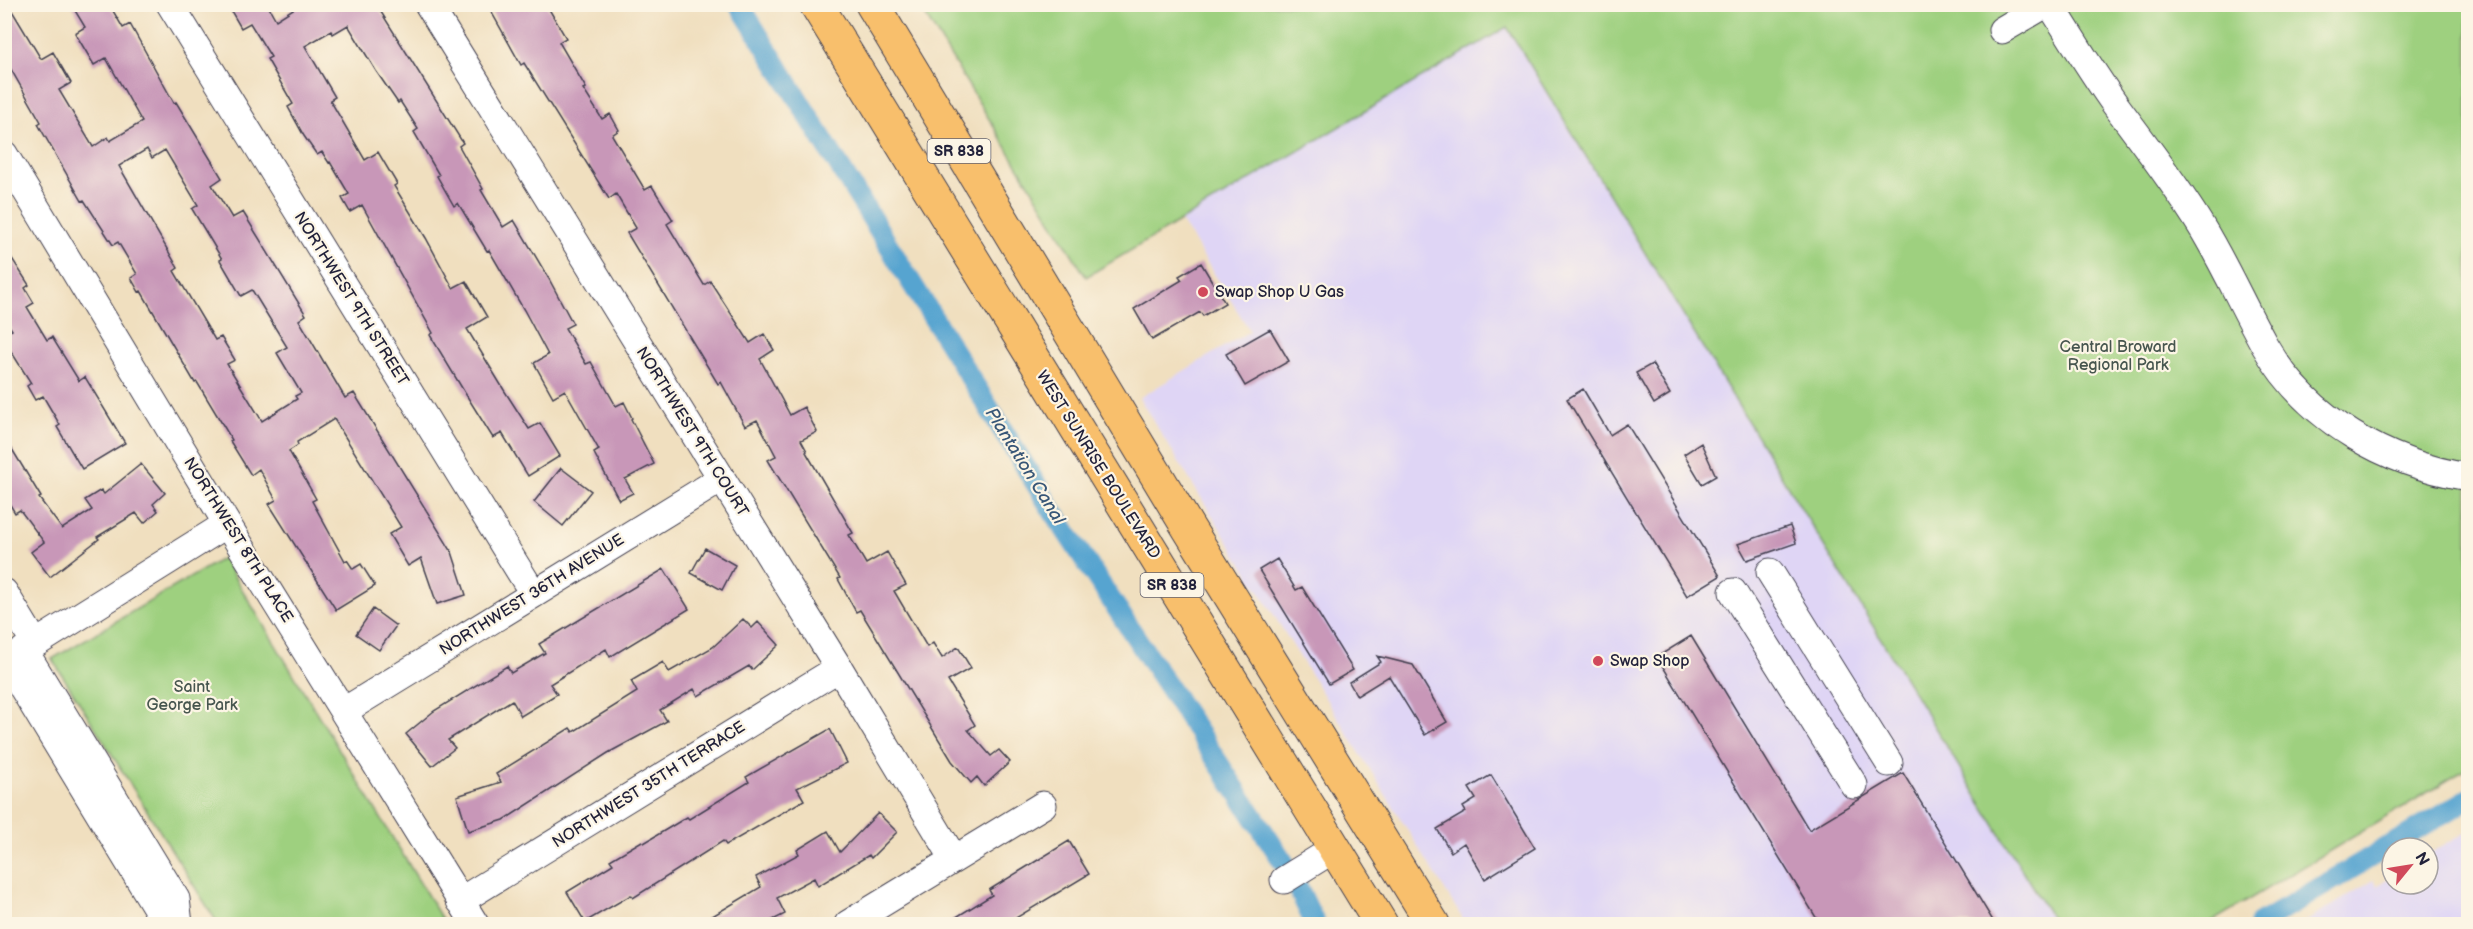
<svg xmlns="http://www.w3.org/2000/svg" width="2473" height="929" font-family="'Balsamiq Sans',sans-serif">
<rect width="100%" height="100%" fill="#fcf5e5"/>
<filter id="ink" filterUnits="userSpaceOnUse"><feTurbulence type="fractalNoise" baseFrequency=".0167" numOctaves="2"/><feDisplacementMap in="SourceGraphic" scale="12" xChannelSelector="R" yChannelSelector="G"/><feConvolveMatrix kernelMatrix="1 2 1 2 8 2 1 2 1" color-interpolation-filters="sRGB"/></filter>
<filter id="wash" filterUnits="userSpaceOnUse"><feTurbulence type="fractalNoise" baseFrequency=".008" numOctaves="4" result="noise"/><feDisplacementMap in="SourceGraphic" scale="24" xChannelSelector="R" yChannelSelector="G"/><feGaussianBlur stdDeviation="1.35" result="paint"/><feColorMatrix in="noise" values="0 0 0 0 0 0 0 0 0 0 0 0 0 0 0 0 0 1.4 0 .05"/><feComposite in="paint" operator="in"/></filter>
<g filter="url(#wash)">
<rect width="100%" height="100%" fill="#f0dfbf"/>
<path fill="#dfd5f5" d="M 1506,27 L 2054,924 L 1466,924 L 1139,398 L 1250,331 L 1181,221 Z
M 2468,831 L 2468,924 L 2302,924 L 2374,880 L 2377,886 L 2392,877 L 2392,884 L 2428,884 L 2428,855 Z"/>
<path fill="#9ed07f" stroke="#60795d" stroke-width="1.5" d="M 919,5 L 2468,5 L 2468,768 L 2208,924 L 2055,924 L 1507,27 L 1086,277 Z
M 223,558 L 445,924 L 218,924 L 52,659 Z"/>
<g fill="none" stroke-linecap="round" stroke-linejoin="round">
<path stroke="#57a4d0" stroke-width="21" d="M 739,4 L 1052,510 L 1292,875 L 1315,924
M 2259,924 L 2468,799"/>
</g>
<g id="blocks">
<path fill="#c897b8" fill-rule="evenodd" d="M 4,4 L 8,4 L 41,59 L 53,52 L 71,83 L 59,90 L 93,147 L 108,137 L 110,141 L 142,122 L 106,58 L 94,65 L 75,33 L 85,27 L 71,4 L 109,4 L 123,28 L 130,24 L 174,103 L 176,102 L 222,178 L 212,185 L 232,218 L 243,212 L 306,315 L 299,320 L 345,398 L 354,393 L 452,552 L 466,595 L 437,604 L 421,558 L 408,566 L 389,534 L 401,527 L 334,419 L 297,442 L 298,445 L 289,451 L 316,499 L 312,501 L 345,561 L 347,560 L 353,569 L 361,564 L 375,586 L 336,610 L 269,504 L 276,500 L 259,469 L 251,475 L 230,441 L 232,440 L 197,382 L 195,383 L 141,291 L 139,292 L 131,278 L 137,274 L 118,242 L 113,245 L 84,200 L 82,201 L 38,124 L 41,122 L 4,57 ZM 147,149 L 152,158 L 165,150 L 198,205 L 192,209 L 222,259 L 220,260 L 241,296 L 252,290 L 287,347 L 277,353 L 301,393 L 295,396 L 297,399 L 262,421 L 227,364 L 235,360 L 221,337 L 215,340 L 174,271 L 178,268 L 119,166 Z
M 227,4 L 267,4 L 276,20 L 301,4 L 376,4 L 463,143 L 459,146 L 483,189 L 481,190 L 503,227 L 514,220 L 549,279 L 573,324 L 565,328 L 586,364 L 591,362 L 616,406 L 624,402 L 632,418 L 631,419 L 654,464 L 625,479 L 633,493 L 619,500 L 594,453 L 599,450 L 565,390 L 553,397 L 534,363 L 548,355 L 524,310 L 489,250 L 487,251 L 458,203 L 454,206 L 437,176 L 439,175 L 414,132 L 418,129 L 400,101 L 398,103 L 376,71 L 348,25 L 333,34 L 331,31 L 305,46 L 335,97 L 330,100 L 365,160 L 378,152 L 397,184 L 394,186 L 426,238 L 453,288 L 466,281 L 487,317 L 467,329 L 504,390 L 529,429 L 540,423 L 560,456 L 528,476 L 502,433 L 493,438 L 465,393 L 430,335 L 433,333 L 362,205 L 350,212 L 342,198 L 349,194 L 330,162 L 329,163 L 322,152 L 317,155 L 304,136 L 288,107 L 293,104 L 267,59 L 271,57 L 250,23 L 241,28 Z
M 487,4 L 546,4 L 566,38 L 559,42 L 586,88 L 583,89 L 602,119 L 610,114 L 619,130 L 612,135 L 645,190 L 652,186 L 673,220 L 667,224 L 704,285 L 710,281 L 750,343 L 764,334 L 774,350 L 760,359 L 790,415 L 804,407 L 817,432 L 801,440 L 807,451 L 806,452 L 853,533 L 849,535 L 866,564 L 887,552 L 906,585 L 894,591 L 927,647 L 933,643 L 942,658 L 958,647 L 971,668 L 948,681 L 975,725 L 968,730 L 991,756 L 999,750 L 1010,762 L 984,786 L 977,777 L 971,783 L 952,761 L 860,610 L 856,612 L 838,579 L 840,578 L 768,460 L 776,456 L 757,420 L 745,426 L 721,382 L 718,384 L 627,233 L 636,228 L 616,194 L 609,199 L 524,63 L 521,65 Z
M 4,246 L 29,285 L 25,288 L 34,303 L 27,307 L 47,340 L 52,337 L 79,381 L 85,377 L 125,443 L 82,469 L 57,427 L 60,425 L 43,396 L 35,400 L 27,386 L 31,383 L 4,340 L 4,334 L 12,330 L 4,318 Z
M 1201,263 L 1225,303 L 1203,316 L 1200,312 L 1152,340 L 1134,309 L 1182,280 L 1179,276 Z
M 1270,329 L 1289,361 L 1245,386 L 1226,354 Z
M 1652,364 L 1670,394 L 1654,404 L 1636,373 Z
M 1583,389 L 1610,435 L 1627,424 L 1720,576 L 1687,596 L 1567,399 Z
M 4,436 L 41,497 L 39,498 L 62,529 L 92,510 L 85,500 L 101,490 L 104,494 L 141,464 L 165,493 L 153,504 L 158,511 L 144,523 L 136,513 L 97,537 L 99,539 L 50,577 L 31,552 L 44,542 L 20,510 L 15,513 L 4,495 Z
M 1701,443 L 1716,476 L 1702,484 L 1684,454 Z
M 561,468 L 591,491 L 563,526 L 534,502 Z
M 1790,526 L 1796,543 L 1747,560 L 1738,544 Z
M 705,548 L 735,565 L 722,590 L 691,573 Z
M 1277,559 L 1296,590 L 1302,587 L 1353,670 L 1329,684 L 1259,570 Z
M 664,569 L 689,609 L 610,657 L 606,649 L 550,684 L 557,694 L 521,716 L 512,700 L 448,740 L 455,748 L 432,766 L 406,734 L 434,711 L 507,666 L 511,673 L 545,653 L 539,644 Z
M 373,609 L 396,626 L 379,650 L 356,634 Z
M 743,619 L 752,628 L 758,622 L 779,645 L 752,670 L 749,666 L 698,696 L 694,689 L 660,710 L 667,721 L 608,753 L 504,820 L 468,831 L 457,796 L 501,782 L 496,774 L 570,728 L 573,732 L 637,692 L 631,681 L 663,662 L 669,672 L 713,647 Z
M 1691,636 L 1809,830 L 1903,773 L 1995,924 L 1820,924 L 1657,657 Z
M 1377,656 L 1413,665 L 1447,722 L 1425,735 L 1389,676 L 1357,696 L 1349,682 L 1381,662 Z
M 830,729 L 847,763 L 797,788 L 804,800 L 726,845 L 723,841 L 633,898 L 631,895 L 585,922 L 567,892 L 613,864 L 610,860 L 642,841 L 644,843 L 687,817 L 689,819 L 749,782 L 746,777 Z
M 1491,775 L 1535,848 L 1485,879 L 1464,843 L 1451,852 L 1437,829 L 1466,812 L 1463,807 L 1476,799 L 1469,788 Z
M 878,813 L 897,832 L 871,858 L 869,855 L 818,886 L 814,878 L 777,898 L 785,914 L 765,924 L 699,924 L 761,887 L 756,877 L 799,854 L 797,850 L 828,831 L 840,852 Z
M 1069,841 L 1089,874 L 1006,924 L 945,924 L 992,895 L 989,890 Z"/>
</g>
</g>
<g filter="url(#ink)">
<use href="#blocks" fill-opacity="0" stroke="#413e4f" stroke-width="1.5"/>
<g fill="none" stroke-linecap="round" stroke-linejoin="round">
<defs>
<path id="minor" d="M 170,4 L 533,593
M 428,4 L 839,668 L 954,859
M 2050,4 C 2072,39 2093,74 2117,107 C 2146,146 2176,185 2201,226 C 2225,265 2243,307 2265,346 C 2307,420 2387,464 2468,477
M 2002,30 L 2046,4
M 4,154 L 227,524 L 475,924
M 1770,572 L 1889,763
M 4,592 L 35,643
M 1733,592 L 1854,785
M 24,650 L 176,899 L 179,924
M 11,659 L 227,524
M 7,662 L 159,912 L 159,924
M 344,711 L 721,479
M 1284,880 L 1334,849
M 460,901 L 839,668
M 848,924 L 1043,805"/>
<path id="major" d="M 816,4 L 1381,924
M 872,4 L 1189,529 L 1433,924"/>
</defs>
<use href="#minor" stroke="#413e4f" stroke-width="29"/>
<use href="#major" stroke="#413e4f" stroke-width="35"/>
<use href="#minor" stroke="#fff" stroke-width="27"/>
<use href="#major" stroke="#f8bf6c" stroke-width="33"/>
</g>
</g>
<g fill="#d1495b" stroke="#fcf5e5" stroke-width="2">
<circle cx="1203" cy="292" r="6"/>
<circle cx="1598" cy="661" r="6"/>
</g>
<g text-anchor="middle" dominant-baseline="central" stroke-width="4.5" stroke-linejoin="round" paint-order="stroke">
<g fill="#fcf5e5" stroke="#63616e" stroke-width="1.5">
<rect x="927.5" y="139" width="63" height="24" rx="4.5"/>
<rect x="1140.5" y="573" width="63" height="24" rx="4.5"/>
</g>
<g font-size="15" font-weight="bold" fill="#22223b">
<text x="959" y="151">SR 838</text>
<text x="1172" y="585">SR 838</text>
</g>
<g font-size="16" fill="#22223b" stroke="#fcf5e5" text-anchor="start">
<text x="1215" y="292">Swap Shop U Gas</text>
<text x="1610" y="661">Swap Shop</text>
</g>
<g font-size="16" fill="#22223b" stroke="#fcf5e5">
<text transform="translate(351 299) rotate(58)">NORTHWEST 9TH STREET</text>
<text transform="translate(692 432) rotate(58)">NORTHWEST 9TH COURT</text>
<text transform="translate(1098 465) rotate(58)">WEST SUNRISE BOULEVARD</text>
<text transform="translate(238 540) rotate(58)">NORTHWEST 8TH PLACE</text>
<text transform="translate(532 595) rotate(-32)">NORTHWEST 36TH AVENUE</text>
<text transform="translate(649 785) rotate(-32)">NORTHWEST 35TH TERRACE</text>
</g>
<g font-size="16" fill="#47564f" stroke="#fcf5e5">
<text x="2118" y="347">Central Broward<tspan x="2118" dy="18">Regional Park</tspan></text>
<text x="192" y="687">Saint<tspan x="192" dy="18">George Park</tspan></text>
</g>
<g font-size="18" font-style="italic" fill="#375677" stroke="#fcf5e5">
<text transform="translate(1025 466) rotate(58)">Plantation Canal</text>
</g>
</g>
<rect width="2473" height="929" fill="none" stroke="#fcf5e5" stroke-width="24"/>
<g transform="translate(2410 866) rotate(60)"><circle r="28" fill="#fcf5e5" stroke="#a5a1a1" stroke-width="1.5"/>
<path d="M0-4.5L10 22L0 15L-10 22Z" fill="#d1495b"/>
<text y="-9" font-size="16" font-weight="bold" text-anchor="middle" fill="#22223b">N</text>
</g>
</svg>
